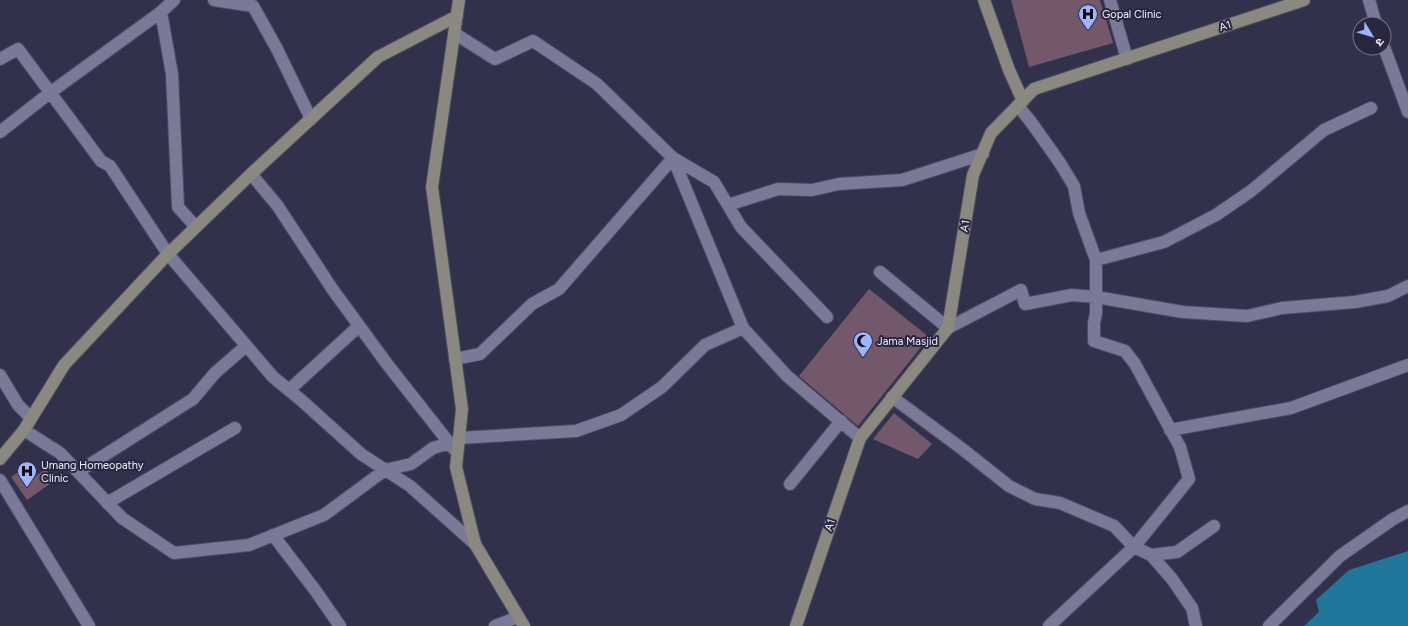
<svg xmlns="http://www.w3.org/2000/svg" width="1408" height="626" font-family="Figtree,'Noto Sans Devanagari',sans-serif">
<rect width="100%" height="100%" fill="#32314b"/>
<path fill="#21769b" d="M 1408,551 L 1408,626 L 1304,626 L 1319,612 L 1316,600 L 1349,570 Z"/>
<path fill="#73576a" d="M 1011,0 L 1100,0 L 1113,43 L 1029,67 Z
M 869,289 L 929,337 L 858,426 L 799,376 Z
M 894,413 L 932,444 L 918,459 L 873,439 Z
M 46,469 L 54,481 L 27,500 L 11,477 L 21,470 L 28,481 Z"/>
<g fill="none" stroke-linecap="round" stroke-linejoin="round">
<defs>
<path id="street" d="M 214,0 L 253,6 L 277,49 L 311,119
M 1110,0 L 1127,59
M 1369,0 L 1376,24
M 161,12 L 172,74 L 178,207 L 196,227
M 454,33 L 495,59 L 533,41 L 597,84 L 673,158 L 743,328 L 787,376 L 860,438
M 1384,47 L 1408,112
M 0,59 L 18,49 L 101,161 L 110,166 L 168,254 L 273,377 L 301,400 L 361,454 L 410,486 L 475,544
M 1018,106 L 1031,122 L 1060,163 L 1074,186 L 1079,213 L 1096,260 L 1096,313 L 1094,323 L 1094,341 L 1125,351 L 1135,364 L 1180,447 L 1189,479 L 1134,547 L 1049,626
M 0,132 L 51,92 L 161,12 L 174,0
M 251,174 L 277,205 L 333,290 L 387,364 L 454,449
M 728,205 L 778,189 L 812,190 L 839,184 L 902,180 L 983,154
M 1096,260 L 1164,242 L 1216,215 L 1251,191 L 1324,130 L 1371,108
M 880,272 L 948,328 L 1021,290 L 1025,304 L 1072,295 L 1096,297 L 1183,312 L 1247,316 L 1282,308 L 1355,302 L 1388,296 L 1408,286
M 455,359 L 480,354 L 532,304 L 559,289 L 673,158 L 714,182 L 741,227 L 827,317
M 0,375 L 18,405 L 31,418
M 289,390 L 359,326
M 892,397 L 961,448 L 1009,486 L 1035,499 L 1060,503 L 1114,526 L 1134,547 L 1151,555 L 1172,579 L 1192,608 L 1196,626
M 24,430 L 60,453 L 122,518 L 174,553 L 249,545 L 324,515 L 385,470 L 411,464 L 433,448 L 450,443
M 1170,430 L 1291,408 L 1408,365
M 459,438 L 576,431 L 621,415 L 662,387 L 705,345 L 743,328
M 78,472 L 193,399 L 215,373 L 246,346
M 0,480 L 89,626
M 790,484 L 841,421
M 107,503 L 235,428
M 273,535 L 315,590 L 340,626
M 1151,555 L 1177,552 L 1214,526
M 495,626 L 518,617
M 1269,626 L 1340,556 L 1393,519 L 1408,511"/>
<path id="secondary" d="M 459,0 L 432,187 L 462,409 L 456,467 L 475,544 L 524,626
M 984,0 L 1009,70 L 1023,101
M 0,459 L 24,430 L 64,365 L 168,254 L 251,174 L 378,57 L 457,16
M 796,626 L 860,438 L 948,328 L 973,175 L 991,133 L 1034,89 L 1304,0"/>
</defs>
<use href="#street" stroke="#4d4c61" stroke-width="14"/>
<use href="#secondary" stroke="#4d4c61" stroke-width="14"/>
<use href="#street" stroke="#7a7997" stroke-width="12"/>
<use href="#secondary" stroke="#8a8880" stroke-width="12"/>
</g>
<defs>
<symbol id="hospital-pin" viewBox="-11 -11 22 30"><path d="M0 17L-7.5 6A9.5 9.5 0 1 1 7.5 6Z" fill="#a0b3fd" stroke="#292740"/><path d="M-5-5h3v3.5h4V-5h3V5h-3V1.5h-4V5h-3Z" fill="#111"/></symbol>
<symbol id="mosque-pin" viewBox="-11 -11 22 30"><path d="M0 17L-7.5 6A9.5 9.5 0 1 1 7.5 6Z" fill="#a0b3fd" stroke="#292740"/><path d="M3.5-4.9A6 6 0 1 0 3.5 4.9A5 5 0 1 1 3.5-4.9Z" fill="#111"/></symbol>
</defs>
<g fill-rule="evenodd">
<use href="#hospital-pin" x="1077" y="3" width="22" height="30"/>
<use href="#mosque-pin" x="852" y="330" width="22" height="30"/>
<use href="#hospital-pin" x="16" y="460" width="22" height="30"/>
</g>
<g text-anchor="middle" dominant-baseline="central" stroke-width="4" stroke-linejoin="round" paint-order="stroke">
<g font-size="11" fill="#efeffc" stroke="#292740" text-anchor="start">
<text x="1102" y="14">Gopal Clinic</text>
<text x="877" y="341">Jama Masjid</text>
<text x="41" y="465">Umang Homeopathy<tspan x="41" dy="13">Clinic</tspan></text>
</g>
<g font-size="11" fill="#efeffc" stroke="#292740">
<text transform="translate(1225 26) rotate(-18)">A1</text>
<text transform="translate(965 226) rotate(-81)">A1</text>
<text transform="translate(830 525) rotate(-71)">A1</text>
</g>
</g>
<g transform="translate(1372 36) rotate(128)"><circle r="19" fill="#292740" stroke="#78778b"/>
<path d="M0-3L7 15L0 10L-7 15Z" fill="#a0b3fd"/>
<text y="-6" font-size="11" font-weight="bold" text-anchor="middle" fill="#efeffc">उ</text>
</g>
</svg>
